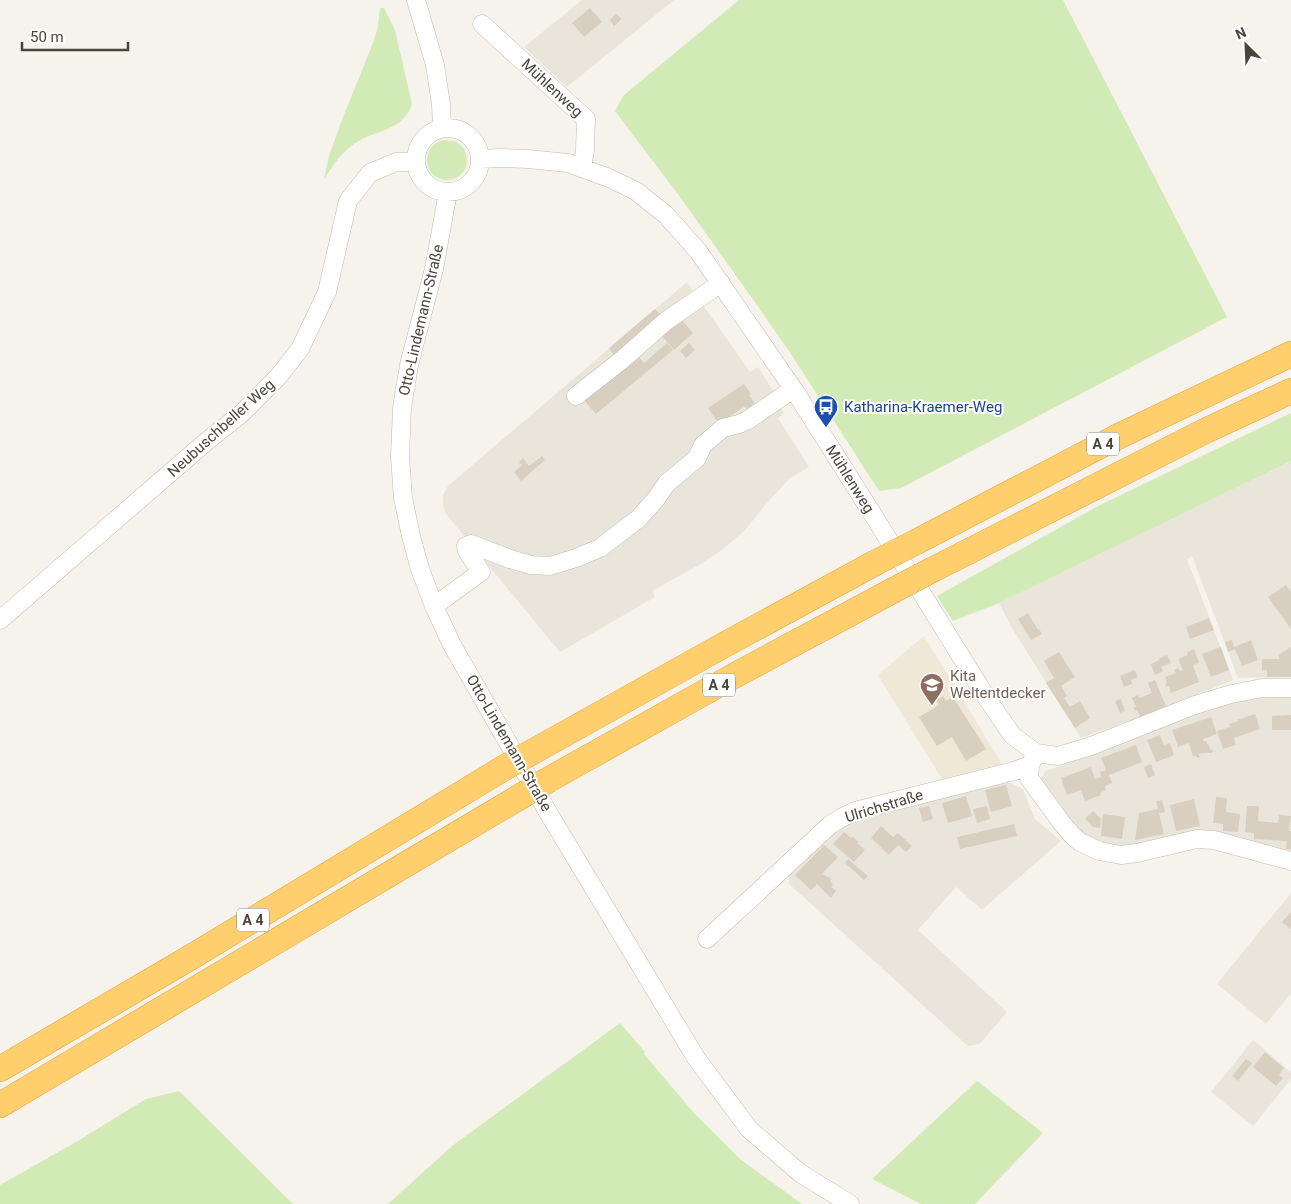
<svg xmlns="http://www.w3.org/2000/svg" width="1291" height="1204" font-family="Roboto,sans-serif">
<rect width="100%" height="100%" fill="#f6f3ec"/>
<path fill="#eae5da" d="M 582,0 L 674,0 L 567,87 L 524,47 Z
M 687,282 L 750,372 L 758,367 L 776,395 L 778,405 L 784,413 L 778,418 L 809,467 L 790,478 L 768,502 L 745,530 L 722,550 L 699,565 L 652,591 L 655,597 L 560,652 L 446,514 L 443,505 L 443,495 L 448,486 Z
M 1291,461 L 1291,677 L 1238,678 L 1192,556 L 1187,559 L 1233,680 L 1140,717 L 1081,738 L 1012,628 L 999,603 Z
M 1278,697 L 1291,697 L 1291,856 L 1206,832 L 1131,849 L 1100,846 L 1075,829 L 1057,800 L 1039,783 L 1045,771 L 1083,758 L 1187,717 L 1242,699 Z
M 1008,782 L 1023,789 L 1035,819 L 1061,841 L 982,910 L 956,887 L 918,930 L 1007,1012 L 980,1044 L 968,1046 L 789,884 L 789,872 L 845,823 Z
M 1291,893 L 1291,993 L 1266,1024 L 1217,984 Z
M 1253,1040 L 1291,1072 L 1291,1079 L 1253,1126 L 1211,1092 Z"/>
<path fill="#efe8d6" d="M 924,636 L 1002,764 L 942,779 L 916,737 L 878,675 Z"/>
<path fill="#d2eab5" d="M 739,0 L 1063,0 L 1227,317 L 901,488 L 879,491 L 793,357 L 752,298 L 680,197 L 615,111 L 624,95 Z
M 380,8 L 384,8 L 395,30 L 412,104 C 403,132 375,129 354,144 C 347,149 340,156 335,163 C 331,168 328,174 324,179 L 329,156 L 343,117 L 373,43 L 378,26 Z
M427 160a20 20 0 1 1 40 0a20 20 0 1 1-40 0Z
M 1291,413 L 1291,461 L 999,603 L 953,621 L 937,596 L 1100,505 Z
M 620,1023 L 645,1052 L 644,1054 L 694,1113 L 740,1159 L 802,1204 L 388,1204 L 452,1146 Z
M 977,1081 L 1043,1133 L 975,1204 L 921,1204 L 872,1179 Z
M 179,1091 L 293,1204 L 0,1204 L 0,1185 L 76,1142 L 146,1099 Z"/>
<path fill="#d8cfc1" d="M 590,8 L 602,22 L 584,37 L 572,23 Z
M 616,14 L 622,19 L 614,26 L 610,20 Z
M 655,309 L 664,318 L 617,358 L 609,348 Z
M 681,319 L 693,333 L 674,350 L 662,336 Z
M 667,343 L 673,350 L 596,414 L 583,399 L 637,355 L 644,363 Z
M 689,343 L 695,350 L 686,358 L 680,351 Z
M 744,384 L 751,394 L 749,395 L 755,403 L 747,409 L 745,406 L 719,424 L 708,408 Z
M 542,456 L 545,460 L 521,481 L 514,472 L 522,465 L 519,462 L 523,458 L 529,466 Z
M 1286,585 L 1291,592 L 1291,629 L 1268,597 Z
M 1028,613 L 1038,630 L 1039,629 L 1042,634 L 1031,640 L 1018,619 Z
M 1209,618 L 1214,630 L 1190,639 L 1186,627 Z
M 1232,640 L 1234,647 L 1251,640 L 1258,660 L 1242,666 L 1235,649 L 1228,652 L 1225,642 Z
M 1221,647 L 1229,670 L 1211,677 L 1202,654 Z
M 1291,647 L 1291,677 L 1267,677 L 1267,670 L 1262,670 L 1262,659 L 1279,659 L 1279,655 Z
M 1194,649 L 1199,663 L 1193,665 L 1199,682 L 1171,693 L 1169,686 L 1166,687 L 1165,684 L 1167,683 L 1165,677 L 1176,673 L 1174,670 L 1178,668 L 1180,671 L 1183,670 L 1178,659 L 1188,655 L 1187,652 Z
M 1059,652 L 1075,677 L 1061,686 L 1067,696 L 1064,698 L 1070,707 L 1080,701 L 1090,718 L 1075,728 L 1046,683 L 1054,678 L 1044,661 Z
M 1167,655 L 1171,663 L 1161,667 L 1163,671 L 1155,675 L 1151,664 L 1159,660 L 1158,659 Z
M 1135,670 L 1138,677 L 1131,680 L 1132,684 L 1124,687 L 1120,676 Z
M 1155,680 L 1166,706 L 1140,717 L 1137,710 L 1135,711 L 1133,707 L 1136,707 L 1132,698 L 1138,695 L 1139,698 L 1152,693 L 1148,683 Z
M 943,696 L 946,701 L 953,697 L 986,749 L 966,761 L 952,737 L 937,746 L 919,717 L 939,705 L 936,700 Z
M 1121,699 L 1125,711 L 1120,713 L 1115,701 Z
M 1255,714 L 1260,729 L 1234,738 L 1236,745 L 1223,749 L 1217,731 L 1230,727 L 1229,724 L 1238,721 L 1237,720 Z
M 1291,715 L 1291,730 L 1272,730 L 1272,716 Z
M 1211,717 L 1217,734 L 1203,739 L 1204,742 L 1206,741 L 1211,750 L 1213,750 L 1212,753 L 1203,753 L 1198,754 L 1200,757 L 1197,758 L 1195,755 L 1193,757 L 1189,743 L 1178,747 L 1172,730 Z
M 1160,735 L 1164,745 L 1170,743 L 1174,755 L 1156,762 L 1147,740 Z
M 1136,745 L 1142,762 L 1109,775 L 1112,783 L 1105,786 L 1106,790 L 1100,793 L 1101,795 L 1085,801 L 1081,790 L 1067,795 L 1061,778 L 1091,767 L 1095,779 L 1101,777 L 1100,772 L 1106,770 L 1101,758 Z
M 1151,764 L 1155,775 L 1148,778 L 1144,767 Z
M 1006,785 L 1012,806 L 991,812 L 985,790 Z
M 966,796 L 972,816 L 948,823 L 942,803 Z
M 1216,797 L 1227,798 L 1226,812 L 1240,814 L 1238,832 L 1223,831 L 1223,824 L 1213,823 Z
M 1194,799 L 1200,826 L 1176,831 L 1170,805 Z
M 1162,800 L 1165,812 L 1159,813 L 1164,834 L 1135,840 L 1139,813 L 1158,809 L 1156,801 Z
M 929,806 L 933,819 L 923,822 L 919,808 Z
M 987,806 L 990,819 L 977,823 L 973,809 Z
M 1247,806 L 1259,806 L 1258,821 L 1278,823 L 1279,815 L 1291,816 L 1289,831 L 1291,831 L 1291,849 L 1286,849 L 1287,841 L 1254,839 L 1254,833 L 1245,832 Z
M 1093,811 L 1101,819 L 1100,828 L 1093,827 L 1085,819 Z
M 1103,814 L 1125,817 L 1122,839 L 1101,836 Z
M 1014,824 L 1017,836 L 960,849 L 957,837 Z
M 881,826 L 893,837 L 898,833 L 912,846 L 906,852 L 898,845 L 889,855 L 871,838 Z
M 844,832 L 851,838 L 853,837 L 859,842 L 857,843 L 865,850 L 854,862 L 833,844 Z
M 824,845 L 838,857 L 822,874 L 832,879 L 830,881 L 833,885 L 831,887 L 836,891 L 831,898 L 817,884 L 811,890 L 795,875 Z
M 848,859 L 868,876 L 864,880 L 845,863 Z
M 1291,912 L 1291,929 L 1282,922 Z
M 1265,1052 L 1284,1068 L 1279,1075 L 1283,1078 L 1276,1086 L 1253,1067 Z
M 1246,1059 L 1252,1063 L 1238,1081 L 1232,1076 Z"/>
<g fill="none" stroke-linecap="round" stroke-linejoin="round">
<defs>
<path id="minor" d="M 416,0 L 435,65 L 441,104 L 442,128
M 482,24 L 586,119 L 585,150 L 582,168
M416 160a32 32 0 1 1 64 0a32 32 0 1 1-64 0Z
M 480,159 L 500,158 L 528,159 L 568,163 L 609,178 L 636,191 L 666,215 L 698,251 L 796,393 L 870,510 L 988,700 L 1012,735 L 1036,753 L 1058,756 L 1091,746 L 1195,705 L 1231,694 L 1262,688 L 1291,688
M 448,192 L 434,269 L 409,365 L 402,408 L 400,457 L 403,498 L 411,536 L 420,569 L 434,606 L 452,645 L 549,814 L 696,1058 L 749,1129 L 800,1173 L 850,1204
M 576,396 L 623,359 L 666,321 L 721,283
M 434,606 L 481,572 L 467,551 L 466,546 L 471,544 L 510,559 L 531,565 L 550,566 L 576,558 L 600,548 L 638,519 L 656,499 L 667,483 L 697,458 L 703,445 L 723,428 L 739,424 L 748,420 L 793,389
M 0,620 L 207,441 L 241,414 L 278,377 L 300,349 L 327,292 L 348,201 L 370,173 L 396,162 L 416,162
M 1030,765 L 1029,778 L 1061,822 L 1072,835 L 1080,842 L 1099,851 L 1121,855 L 1137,853 L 1197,839 L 1214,840 L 1291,861
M 707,939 L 830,825 L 843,817 L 855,811 L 1014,771 L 1030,765 L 1036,753"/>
<path id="highway" d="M 918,541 L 1119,436 L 1291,354
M 934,569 L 1205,431 L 1291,391
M 534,751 L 724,645 L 875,563
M 548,780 L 741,672 L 892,591
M 0,1069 L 193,956 L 504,768
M 0,1105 L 523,795"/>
</defs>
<use href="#minor" stroke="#c2bbae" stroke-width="19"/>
<use href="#highway" stroke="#e0a43c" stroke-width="26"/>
<use href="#minor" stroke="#fff" stroke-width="18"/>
<use href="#highway" stroke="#ffcf6e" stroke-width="25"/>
<defs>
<path id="highway-bridge" d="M 875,563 L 918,541
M 892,591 L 934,569
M 504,768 L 534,751
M 523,795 L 548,780"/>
</defs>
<use href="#highway-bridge" stroke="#e0a43c" stroke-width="26" stroke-linecap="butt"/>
<use href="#highway-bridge" stroke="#ffcf6e" stroke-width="25"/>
</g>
<defs>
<symbol id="bus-pin" viewBox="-11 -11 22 30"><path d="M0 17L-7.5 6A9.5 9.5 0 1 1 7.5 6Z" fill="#1a4fb4" stroke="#fff"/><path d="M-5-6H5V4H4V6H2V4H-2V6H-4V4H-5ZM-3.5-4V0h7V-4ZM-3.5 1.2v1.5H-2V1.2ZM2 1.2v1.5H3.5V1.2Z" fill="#fff"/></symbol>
<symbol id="school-pin" viewBox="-11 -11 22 30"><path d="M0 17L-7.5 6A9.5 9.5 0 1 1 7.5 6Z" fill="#8d6e63" stroke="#fff"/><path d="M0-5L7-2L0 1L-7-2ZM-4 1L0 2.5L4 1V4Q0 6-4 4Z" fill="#fff"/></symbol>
</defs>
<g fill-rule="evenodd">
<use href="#bus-pin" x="812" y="393" width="28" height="38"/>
<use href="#school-pin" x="918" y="671" width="28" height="38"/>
</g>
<g text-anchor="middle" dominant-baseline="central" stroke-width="4" stroke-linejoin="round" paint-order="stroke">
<g fill="#fff" stroke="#817c74" stroke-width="1">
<rect x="1087" y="432.5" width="32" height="23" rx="4"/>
<rect x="703" y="673.5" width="32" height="23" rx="4"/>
<rect x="237" y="908.5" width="32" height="23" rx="4"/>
</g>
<g font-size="14" font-weight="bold" fill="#4b4439">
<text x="1103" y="444">A 4</text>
<text x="719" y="685">A 4</text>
<text x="253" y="920">A 4</text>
</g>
<g font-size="15" fill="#4b4439" stroke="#fff">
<text transform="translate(552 88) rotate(43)">Mühlenweg</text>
<text transform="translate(421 320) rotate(-77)">Otto-Lindemann-Straße</text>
<text transform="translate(221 428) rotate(-42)">Neubuschbeller Weg</text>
<text transform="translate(850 479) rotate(58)">Mühlenweg</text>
<text transform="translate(509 743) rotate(60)">Otto-Lindemann-Straße</text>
<text transform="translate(884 806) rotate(-17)">Ulrichstraße</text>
</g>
<g font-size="15" fill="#164399" stroke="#fff" text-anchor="start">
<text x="844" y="407">Katharina-Kraemer-Weg</text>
</g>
<g font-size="15" fill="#785e54" stroke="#fff" text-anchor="start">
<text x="950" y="676">Kita<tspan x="950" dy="17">Weltentdecker</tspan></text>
</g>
</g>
<g transform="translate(1246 45) rotate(336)" stroke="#ffffff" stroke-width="4" paint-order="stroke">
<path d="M0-4L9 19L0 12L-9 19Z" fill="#4b4439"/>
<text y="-8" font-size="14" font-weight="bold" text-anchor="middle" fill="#4b4439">N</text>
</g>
<path d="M22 42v8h106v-8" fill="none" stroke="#4b4439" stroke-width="2.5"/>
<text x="30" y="42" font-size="15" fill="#4b4439" stroke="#ffffff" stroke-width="4" paint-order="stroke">50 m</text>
</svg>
